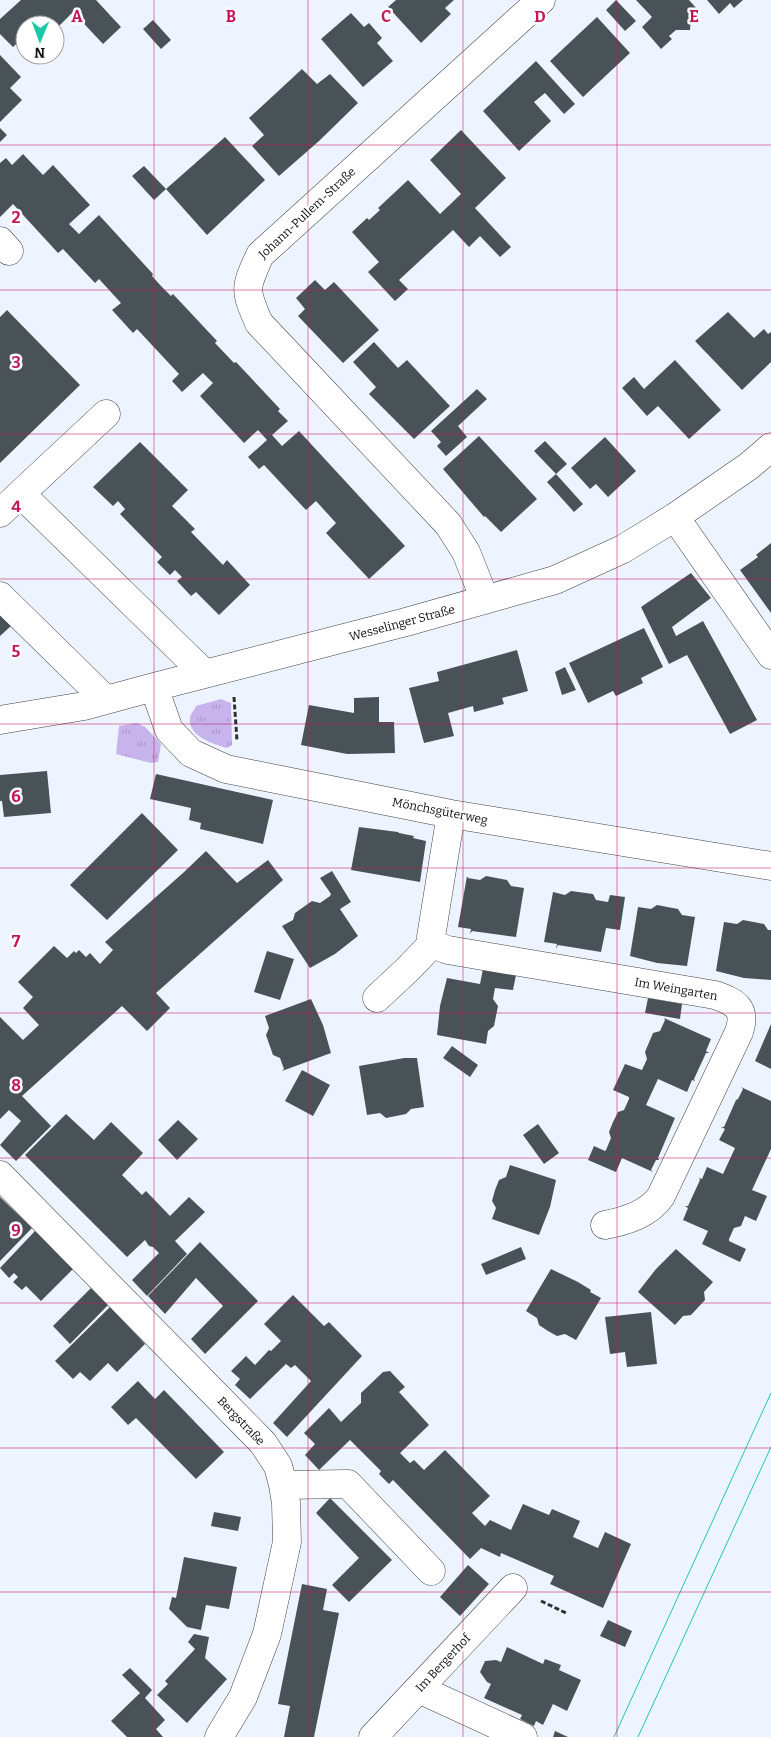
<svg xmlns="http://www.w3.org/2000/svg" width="771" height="1737" font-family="Bitter,serif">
<defs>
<pattern id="grass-tufts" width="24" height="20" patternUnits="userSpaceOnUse" patternTransform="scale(1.25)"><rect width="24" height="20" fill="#c8b4ed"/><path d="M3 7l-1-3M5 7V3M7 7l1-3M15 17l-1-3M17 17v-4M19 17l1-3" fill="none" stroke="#ab9aca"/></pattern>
</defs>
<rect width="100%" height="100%" fill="#eef4ff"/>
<path fill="url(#grass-tufts)" d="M 221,699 L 231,703 L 232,745 L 227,748 C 213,744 187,736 190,717 C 191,713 195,709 196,706 Z
M 137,723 L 145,727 L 161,744 L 158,762 L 151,763 L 116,754 L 119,726 Z"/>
<path fill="#495357" d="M 21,0 L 96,0 L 121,27 L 103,44 L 73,12 L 55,30 L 55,25 L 25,25 L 25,36 L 13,47 L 0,34 L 0,19 Z
M 396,0 L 454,0 L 445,8 L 451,14 L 421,43 L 388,7 Z
M 616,0 L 636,21 L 625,31 L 606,10 Z
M 636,0 L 689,0 L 698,10 L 691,16 L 690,30 L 676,30 L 669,36 L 672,39 L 661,49 L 642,27 L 652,17 Z
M 707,0 L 743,0 L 734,8 L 730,3 L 719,14 Z
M 351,13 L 364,27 L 369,23 L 382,38 L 377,43 L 393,61 L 363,87 L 321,39 Z
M 597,17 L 630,53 L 583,97 L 550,61 Z
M 153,20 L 171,40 L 161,49 L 143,29 Z
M 0,55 L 21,77 L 10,88 L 22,100 L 0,122 Z
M 536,61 L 575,104 L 564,114 L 545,93 L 534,102 L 551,121 L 519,151 L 483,111 Z
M 302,69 L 317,84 L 330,74 L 358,103 L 319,141 L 279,176 L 252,146 L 264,135 L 249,118 Z
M 0,128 L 7,135 L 0,142 Z
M 461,130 L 506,178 L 475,208 L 511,247 L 500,257 L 480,236 L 469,247 L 453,230 L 399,280 L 408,289 L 395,301 L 368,272 L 379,262 L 352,232 L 367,218 L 369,220 L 380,210 L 378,208 L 408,180 L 440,214 L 461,194 L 430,160 Z
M 225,137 L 265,180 L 207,235 L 166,189 Z
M 23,154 L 43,175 L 53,165 L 90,205 L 69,224 L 79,234 L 99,215 L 153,274 L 152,276 L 161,286 L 171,296 L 173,294 L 217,341 L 215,343 L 234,363 L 236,362 L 280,409 L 278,411 L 288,421 L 272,435 L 282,446 L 299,431 L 405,546 L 369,579 L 326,533 L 336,523 L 316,501 L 306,510 L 264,465 L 259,469 L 248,457 L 267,440 L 258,430 L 244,443 L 200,396 L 213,383 L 203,373 L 182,392 L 172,381 L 179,374 L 137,329 L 133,333 L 112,310 L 121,303 L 99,279 L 95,283 L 63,249 L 58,253 L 13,204 L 0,217 L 0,163 L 6,158 L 12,165 Z
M 144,166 L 166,189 L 154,200 L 132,176 Z
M 315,280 L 325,290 L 334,282 L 379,330 L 343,363 L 298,316 L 305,309 L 296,298 Z
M 7,310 L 80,385 L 0,463 L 0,317 Z
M 728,312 L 754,338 L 764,329 L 768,334 L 771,332 L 771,362 L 742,390 L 695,341 Z
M 374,342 L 398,368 L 407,360 L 450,406 L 414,439 L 369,394 L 376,387 L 353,362 Z
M 675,360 L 721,410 L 689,439 L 658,406 L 647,416 L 622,388 L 634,377 L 644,389 Z
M 477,389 L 487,399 L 458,426 L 467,437 L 446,456 L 437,446 L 441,442 L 431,431 Z
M 479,436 L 537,499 L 501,532 L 485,516 L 484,517 L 443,469 Z
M 605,437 L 636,471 L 608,497 L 596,484 L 590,489 L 571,468 Z
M 545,441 L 567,464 L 556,474 L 534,451 Z
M 140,442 L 188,490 L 172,506 L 195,529 L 191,532 L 223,565 L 227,560 L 250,585 L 219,615 L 196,592 L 191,596 L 177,581 L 182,577 L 175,570 L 170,575 L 157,562 L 162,557 L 120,514 L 125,509 L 118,501 L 113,506 L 93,487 Z
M 556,474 L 583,504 L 574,512 L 547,482 Z
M 771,543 L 771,613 L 740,570 L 758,557 L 756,555 Z
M 691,573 L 711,598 L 672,627 L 676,636 L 703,621 L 757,720 L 730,734 L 687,655 L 669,664 L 641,607 Z
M 0,614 L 11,626 L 0,636 Z
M 644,628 L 663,667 L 641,678 L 643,683 L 616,696 L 613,691 L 588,703 L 569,663 Z
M 517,650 L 528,691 L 502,698 L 504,704 L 474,712 L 473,706 L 448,713 L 454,736 L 424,743 L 409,688 L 439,681 L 437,672 Z
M 565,667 L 576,690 L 562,695 L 555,672 Z
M 379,697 L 379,722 L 394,722 L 395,753 L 347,754 L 301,745 L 309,705 L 354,713 L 354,698 Z
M 47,771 L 51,813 L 4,817 L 2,801 L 0,801 L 0,775 Z
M 156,774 L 273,800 L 263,844 L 200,829 L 201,823 L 189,820 L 191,808 L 150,799 Z
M 142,813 L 178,850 L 107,920 L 70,885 Z
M 359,827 L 398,832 L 399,833 L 414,836 L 413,838 L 426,841 L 420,882 L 351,870 Z
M 206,851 L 237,883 L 268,860 L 283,880 L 156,993 L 170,1008 L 147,1031 L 122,1006 L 22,1096 L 51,1126 L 16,1161 L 0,1145 L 21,1121 L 9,1110 L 0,1119 L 0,1017 L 23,1040 L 39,1025 L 23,1008 L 33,997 L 18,982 L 54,946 L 67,958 L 74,951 L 76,953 L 79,950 L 86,957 L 90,953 L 100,964 L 113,950 L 105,942 L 183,873 Z
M 332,871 L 351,902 L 340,909 L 358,936 L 335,954 L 310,968 L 282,926 L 293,920 L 295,913 L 312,901 L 320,903 L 330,896 L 331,894 L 320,878 Z
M 467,876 L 468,878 L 480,880 L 486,876 L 507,880 L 511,886 L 524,888 L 516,937 L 472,931 L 470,934 L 471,929 L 458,927 Z
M 571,891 L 593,894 L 596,900 L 608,902 L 610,895 L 625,897 L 620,930 L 606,928 L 601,952 L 558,945 L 556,949 L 557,944 L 544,942 L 553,892 L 565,895 Z
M 657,905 L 678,909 L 682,915 L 695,917 L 687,966 L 657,963 L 630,956 L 638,907 L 651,909 Z
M 743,920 L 764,924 L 768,930 L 771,930 L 771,980 L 744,978 L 716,971 L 724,922 L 737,924 Z
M 267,951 L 294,959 L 280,1000 L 254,992 Z
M 483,969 L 516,975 L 513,990 L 495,988 L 493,999 L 498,1006 L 494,1026 L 488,1031 L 486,1044 L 437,1035 L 440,1006 L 447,978 L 480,984 Z
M 648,998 L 682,1004 L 680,1019 L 645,1013 Z
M 311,999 L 323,1025 L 331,1053 L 282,1071 L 284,1069 L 280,1058 L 273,1055 L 266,1035 L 269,1028 L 265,1016 Z
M 664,1018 L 711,1039 L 706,1051 L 709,1053 L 706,1053 L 694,1079 L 695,1081 L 692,1080 L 687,1092 L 658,1079 L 646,1105 L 675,1118 L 658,1158 L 659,1160 L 656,1160 L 651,1170 L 653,1172 L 622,1158 L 616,1172 L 588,1160 L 594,1146 L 605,1151 L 606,1150 L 611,1138 L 609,1132 L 613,1122 L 618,1112 L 624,1110 L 629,1099 L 629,1097 L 613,1090 L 625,1064 L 642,1070 L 647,1059 L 645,1052 L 653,1033 L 660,1031 L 665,1020 Z
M 771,1024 L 771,1069 L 755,1061 Z
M 452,1046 L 478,1065 L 470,1077 L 443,1058 Z
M 404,1058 L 417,1058 L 424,1107 L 411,1109 L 406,1114 L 386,1118 L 380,1113 L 367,1115 L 359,1066 Z
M 302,1070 L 330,1085 L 313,1116 L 285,1101 Z
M 741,1087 L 771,1101 L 771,1149 L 752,1190 L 767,1196 L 756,1221 L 745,1216 L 741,1226 L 734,1228 L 729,1239 L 729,1241 L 746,1249 L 740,1262 L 702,1244 L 708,1231 L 683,1220 L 688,1208 L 685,1206 L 688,1206 L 700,1180 L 699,1178 L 702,1179 L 707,1167 L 723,1174 L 735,1148 L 719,1140 L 725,1129 L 721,1127 L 724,1127 L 736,1100 L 738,1099 L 743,1089 Z
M 66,1114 L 94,1140 L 111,1122 L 143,1153 L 122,1175 L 142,1195 L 146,1191 L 170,1216 L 189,1197 L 205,1212 L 175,1241 L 187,1254 L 147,1296 L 132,1280 L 159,1253 L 153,1247 L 149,1246 L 145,1240 L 127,1257 L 25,1155 Z
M 178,1120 L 198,1139 L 177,1160 L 158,1140 Z
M 538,1124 L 559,1153 L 544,1164 L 523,1135 Z
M 510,1165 L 556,1180 L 550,1207 L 539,1235 L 492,1219 L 496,1208 L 492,1201 L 495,1190 L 499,1180 L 506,1177 Z
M 0,1197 L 32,1228 L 0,1261 Z
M 35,1231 L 73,1269 L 41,1301 L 26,1286 L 22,1290 L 13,1282 L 18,1277 L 14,1273 L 9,1278 L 0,1268 Z
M 200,1242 L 258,1301 L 205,1354 L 191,1339 L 223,1306 L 196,1278 L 165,1314 L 148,1296 Z
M 521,1247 L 526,1259 L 486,1275 L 481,1264 Z
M 676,1249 L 713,1282 L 704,1292 L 705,1300 L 691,1315 L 683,1316 L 675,1325 L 638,1292 L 656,1269 Z
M 551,1269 L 578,1282 L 591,1290 L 590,1292 L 601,1298 L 576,1340 L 565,1334 L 557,1336 L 548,1331 L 539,1325 L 537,1318 L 526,1311 Z
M 91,1288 L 108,1305 L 70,1344 L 53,1326 Z
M 293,1295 L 324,1326 L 329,1322 L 362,1356 L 287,1437 L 273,1423 L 311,1381 L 295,1365 L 291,1368 L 286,1364 L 250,1399 L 235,1385 L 240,1379 L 231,1371 L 246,1356 L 255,1365 L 269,1350 L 271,1351 L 281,1341 L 264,1324 Z
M 110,1307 L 145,1344 L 117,1372 L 108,1363 L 90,1381 L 80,1372 L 73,1379 L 55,1361 Z
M 651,1312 L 657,1364 L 627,1367 L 625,1352 L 610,1354 L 605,1317 Z
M 390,1371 L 405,1387 L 399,1392 L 429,1425 L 400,1453 L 410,1463 L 414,1460 L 424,1470 L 445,1450 L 490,1496 L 472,1513 L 485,1526 L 490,1520 L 511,1530 L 523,1504 L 549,1515 L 552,1509 L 580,1521 L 573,1537 L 598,1548 L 605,1532 L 631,1544 L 603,1608 L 550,1584 L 554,1576 L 501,1553 L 500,1557 L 481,1548 L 470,1559 L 393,1480 L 389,1484 L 379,1474 L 381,1471 L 350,1440 L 319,1470 L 305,1455 L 315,1444 L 304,1433 L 329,1408 L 341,1422 L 361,1403 L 361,1393 L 383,1372 Z
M 138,1381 L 155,1399 L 164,1390 L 224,1452 L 196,1479 L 136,1418 L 128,1425 L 111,1407 Z
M 330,1498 L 392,1560 L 349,1602 L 332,1585 L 359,1558 L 316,1513 Z
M 214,1512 L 241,1517 L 238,1531 L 211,1526 Z
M 184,1557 L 237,1567 L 229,1609 L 206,1605 L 201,1630 L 187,1627 L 169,1609 L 172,1597 L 176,1598 Z
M 468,1565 L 489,1584 L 460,1616 L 440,1597 Z
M 302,1584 L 327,1589 L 323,1610 L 339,1613 L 314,1737 L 284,1737 L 290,1706 L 278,1704 Z
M 608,1620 L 632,1631 L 625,1647 L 600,1636 Z
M 194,1634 L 209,1637 L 205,1658 L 227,1679 L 187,1723 L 157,1695 L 168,1684 L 165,1681 L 195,1649 L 188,1642 Z
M 507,1647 L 543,1664 L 545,1659 L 561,1665 L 559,1670 L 581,1680 L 567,1711 L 553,1704 L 543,1725 L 536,1721 L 534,1726 L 520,1719 L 522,1715 L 484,1698 L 491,1684 L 487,1682 L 480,1672 L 485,1661 L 496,1660 L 501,1662 Z
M 130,1668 L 152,1690 L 145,1698 L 165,1720 L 156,1729 L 163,1737 L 127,1737 L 111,1721 L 140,1693 L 122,1675 Z
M 555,1731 L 568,1737 L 553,1737 Z"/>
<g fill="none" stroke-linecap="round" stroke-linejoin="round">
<defs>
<path id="minor" d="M 0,241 L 9,251
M 21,494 L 204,673
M 0,513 L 106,414
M 675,517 L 771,655
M 0,596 L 106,700
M 485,600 L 466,552 L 448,524 L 259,323 C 244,289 245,288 260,255 L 541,0
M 154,687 L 169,730 L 191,753 L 226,769 L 451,814 L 771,866
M 0,720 L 84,706 L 154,687 L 406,622 L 555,580 L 623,549 L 675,517 L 749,466 L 771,447
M 451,814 L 431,937 C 434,945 439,947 448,950 L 715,995 C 735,1002 747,1008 739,1032 L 661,1196 C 649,1214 626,1221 605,1225
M 377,998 L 408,969 L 433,943
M 0,1175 L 263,1443 L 278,1466 L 283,1485 L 286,1503 L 287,1542 L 267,1634 L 243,1697 L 219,1737
M 283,1485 L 348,1484 L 431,1571
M 419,1689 L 523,1737
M 373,1737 L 513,1588"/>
</defs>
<use href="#minor" stroke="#414141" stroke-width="29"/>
<path stroke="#303030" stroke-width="3" stroke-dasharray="5 2.5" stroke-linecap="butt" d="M 234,697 L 237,741
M 541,1601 L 566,1613"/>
<use href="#minor" stroke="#fff" stroke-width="28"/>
<path stroke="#1bc9aa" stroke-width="1" d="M 614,1737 L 771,1393
M 638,1737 L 771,1447"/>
</g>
<path fill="none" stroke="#c2185b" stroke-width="1" stroke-opacity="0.55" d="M 154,0 L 154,1737M 308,0 L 308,1737M 463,0 L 463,1737M 617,0 L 617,1737M 0,145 L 771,145M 0,290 L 771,290M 0,434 L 771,434M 0,579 L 771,579M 0,724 L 771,724M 0,868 L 771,868M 0,1013 L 771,1013M 0,1158 L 771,1158M 0,1303 L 771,1303M 0,1448 L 771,1448M 0,1592 L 771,1592"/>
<g text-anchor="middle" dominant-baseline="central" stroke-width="5" stroke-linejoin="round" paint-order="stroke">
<g font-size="12" fill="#0e0e0e" stroke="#fff">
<text transform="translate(307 213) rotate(-43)">Johann-Pullem-Straße</text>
<text transform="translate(402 623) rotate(-15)">Wesselinger Straße</text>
<text transform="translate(440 811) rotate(11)">Mönchsgüterweg</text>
<text transform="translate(676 989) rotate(10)">Im Weingarten</text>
<text transform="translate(241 1421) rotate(46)">Bergstraße</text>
<text transform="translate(443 1663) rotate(-47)">Im Bergerhof</text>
</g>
</g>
<g font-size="16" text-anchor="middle" font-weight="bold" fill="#c2185b" stroke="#fff" stroke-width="5" stroke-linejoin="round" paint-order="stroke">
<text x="77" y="22">A</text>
<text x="231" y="22">B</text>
<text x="386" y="22">C</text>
<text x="540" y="22">D</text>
<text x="694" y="22">E</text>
<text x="16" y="223">2</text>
<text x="16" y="368">3</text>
<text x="16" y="512">4</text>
<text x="16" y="657">5</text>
<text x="16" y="802">6</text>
<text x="16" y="947">7</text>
<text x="16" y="1091">8</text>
<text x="16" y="1236">9</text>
</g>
<g transform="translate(40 40) rotate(181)"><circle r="24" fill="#ffffff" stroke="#9f9f9f"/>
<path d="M0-4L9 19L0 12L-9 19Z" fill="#1bc9aa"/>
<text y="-8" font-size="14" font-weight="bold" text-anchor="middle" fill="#0e0e0e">N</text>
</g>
</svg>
